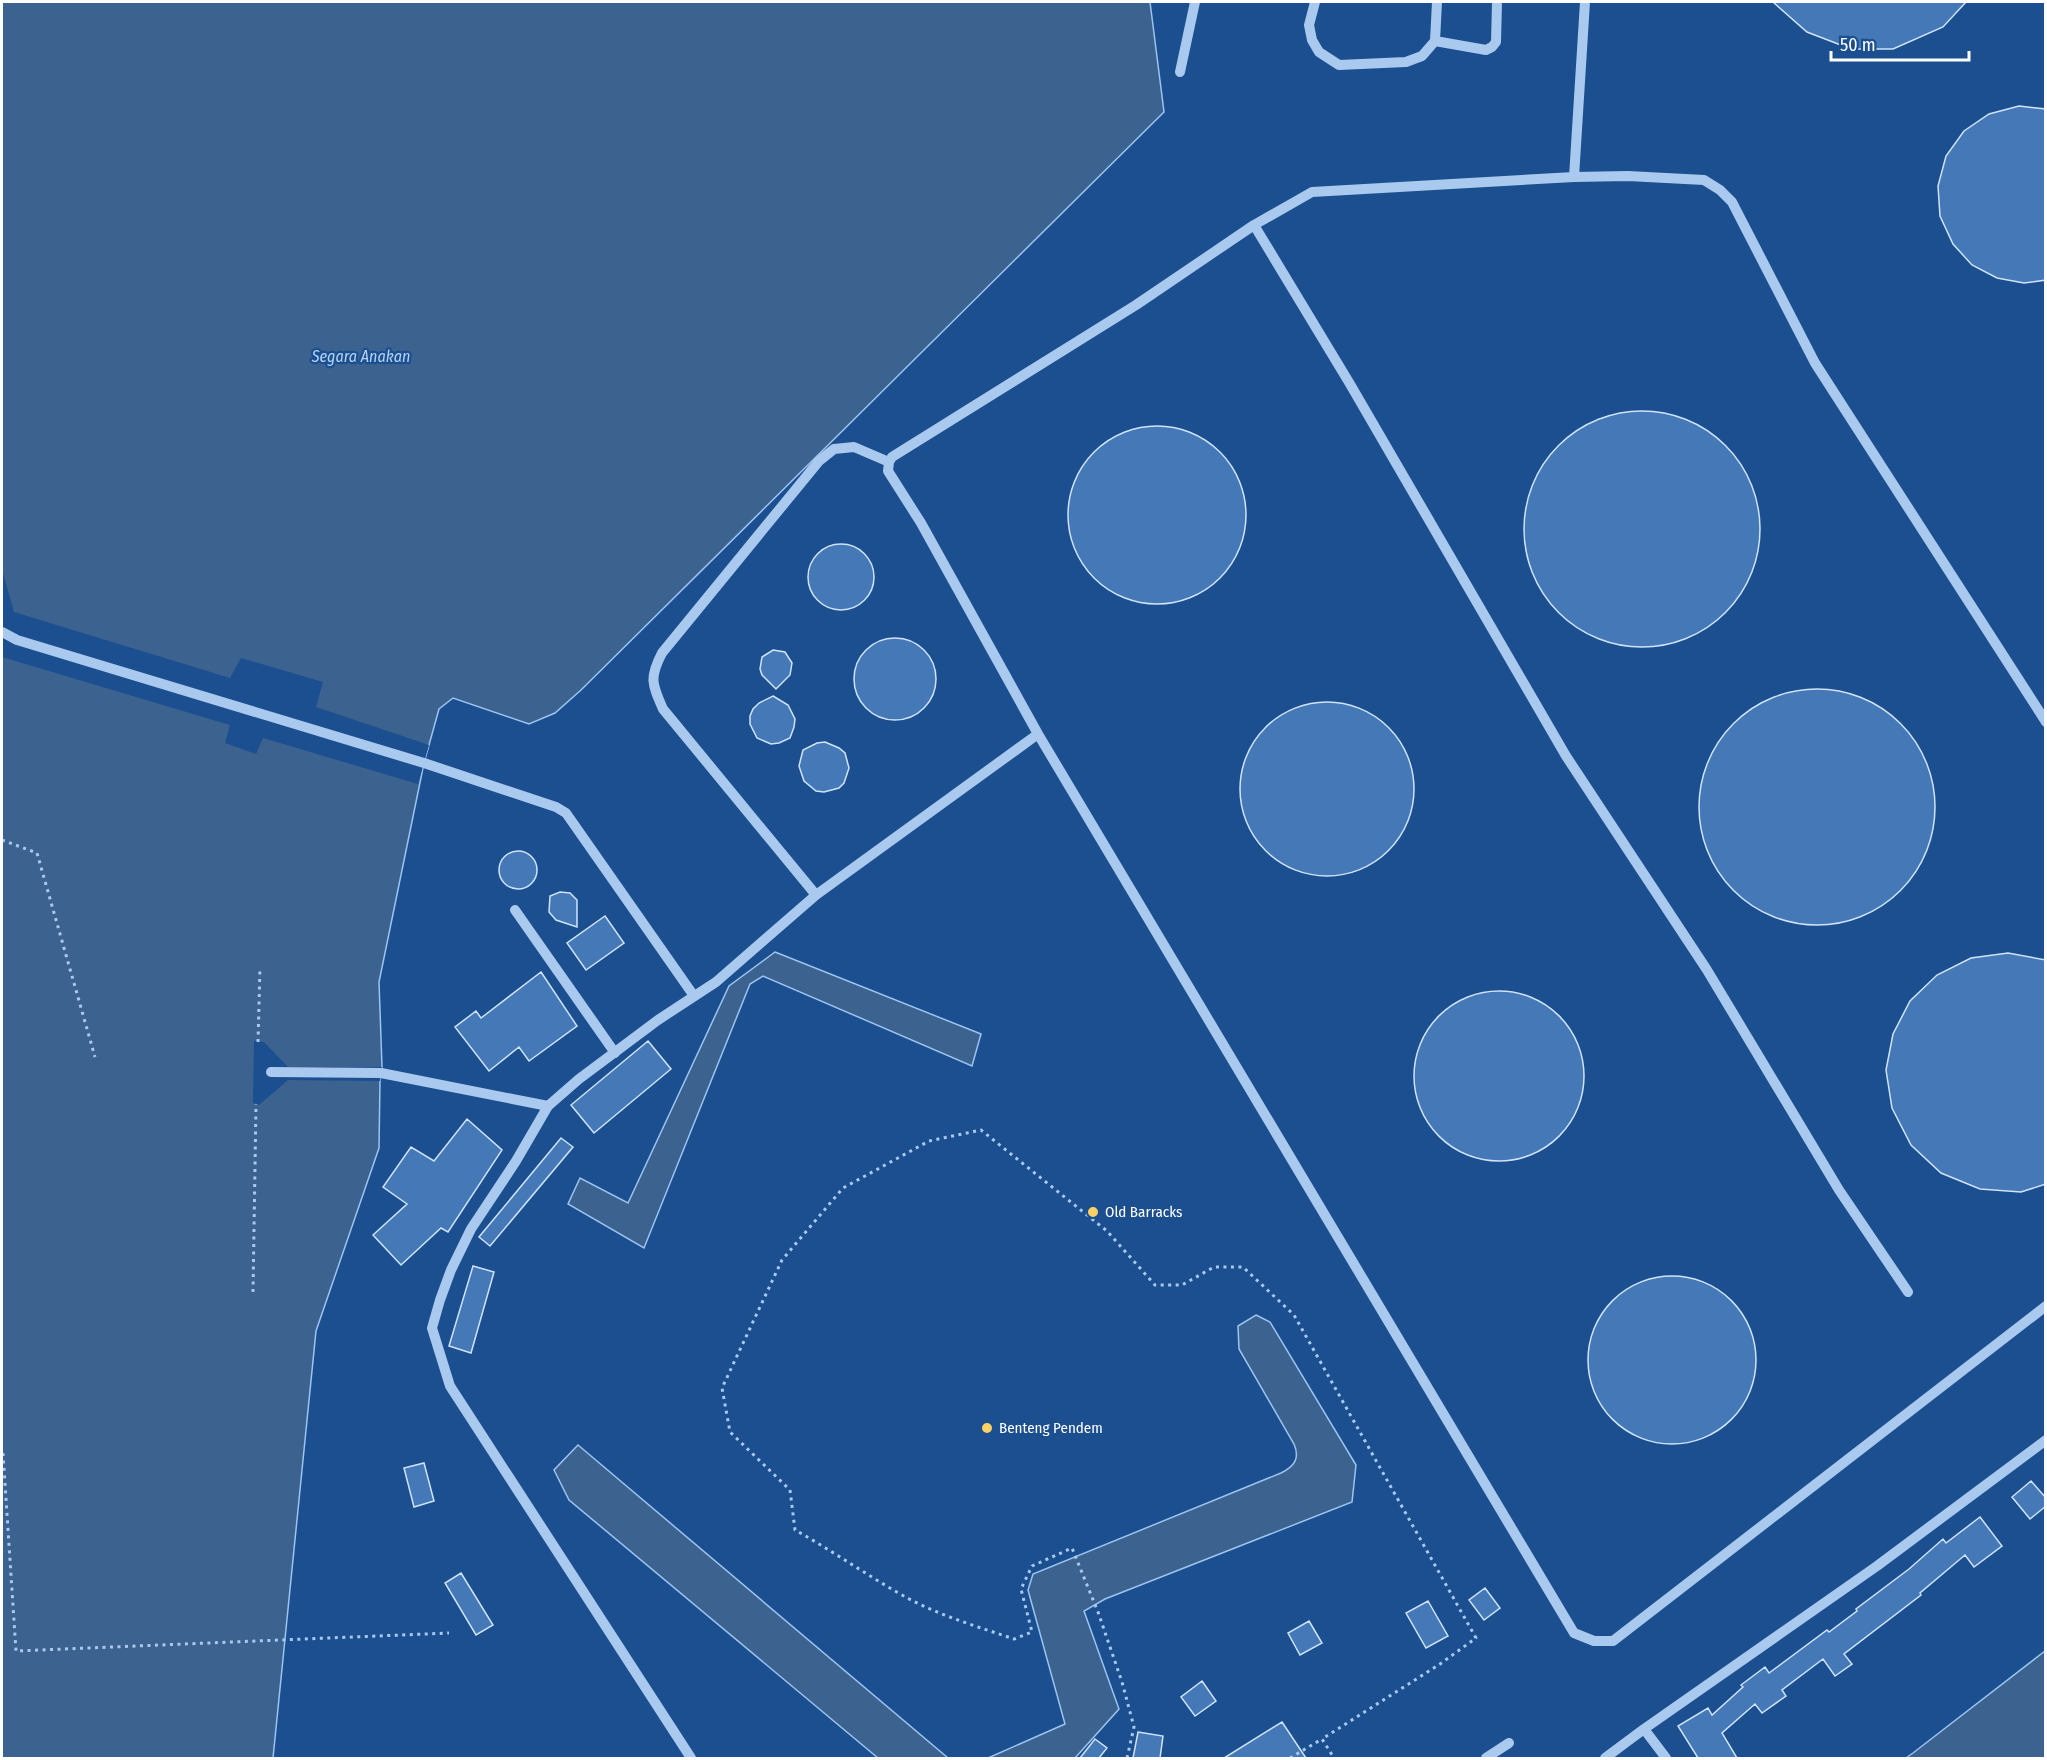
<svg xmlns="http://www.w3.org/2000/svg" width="2047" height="1760" font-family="'Fira Sans Condensed',sans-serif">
<rect width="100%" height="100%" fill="#1b4f8f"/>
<path fill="#3c6290" stroke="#9cc4f0" stroke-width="1.5" d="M 2,2 L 1150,2 L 1164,112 L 581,690 L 555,713 L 529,724 L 453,698 L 439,709 L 424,763 L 379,982 L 382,1067 L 380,1081 L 379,1148 L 316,1331 L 273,1758 L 2,1758 Z
M 775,952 L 981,1034 L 972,1066 L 763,976 L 750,984 L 644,1248 L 568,1204 L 580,1178 L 628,1203 L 729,986 Z
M 1256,1315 L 1270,1322 L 1356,1465 L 1352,1502 L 1105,1599 L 1084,1611 L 1119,1709 L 1075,1758 L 988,1758 L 1065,1724 L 1028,1590 L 1033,1574 L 1281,1473 C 1295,1466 1300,1458 1294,1444 L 1239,1349 L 1238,1326 Z
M 578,1445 L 948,1758 L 878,1758 L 569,1500 L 554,1470 Z
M 2045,1651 L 2045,1758 L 1906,1758 L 1913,1753 Z"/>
<path fill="#1b4f8f" d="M 2,570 L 14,612 L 230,678 L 241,658 L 323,682 L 316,707 L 429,745 L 418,784 L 263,738 L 256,754 L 225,743 L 230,725 L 2,657 Z
M 254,1041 L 264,1042 L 288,1067 L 382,1067 L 380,1081 L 288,1080 L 259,1105 L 253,1103 Z"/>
<path fill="#4478b7" stroke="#cfe3fa" stroke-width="1.5" d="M 1773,2 L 1966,2 L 1943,27 L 1893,49 L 1851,49 L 1807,32 Z
M 2019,106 L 2046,109 L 2046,280 L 2024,283 L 1997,278 L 1972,265 L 1953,244 L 1940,216 L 1938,186 L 1946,156 L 1964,131 L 1989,114 Z
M1524 529a118 118 0 1 1 236 0a118 118 0 1 1-236 0Z
M1068 515a89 89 0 1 1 178 0a89 89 0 1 1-178 0Z
M808 577a33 33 0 1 1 66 0a33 33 0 1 1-66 0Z
M854 679a41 41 0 1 1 82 0a41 41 0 1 1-82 0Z
M 773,650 L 785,652 L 792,663 L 790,675 L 776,689 L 762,675 L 760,669 L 762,657 Z
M1699 807a118 118 0 1 1 236 0a118 118 0 1 1-236 0Z
M 773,696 L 788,705 L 795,719 L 794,727 L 790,738 L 779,743 L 771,744 L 757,738 L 750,724 L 750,716 L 753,709 L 759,703 Z
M1240 789a87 87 0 1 1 174 0a87 87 0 1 1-174 0Z
M 825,742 L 839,748 L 845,753 L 849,768 L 844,783 L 839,788 L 824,792 L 816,791 L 804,781 L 799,766 L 803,750 L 817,743 Z
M499 870a19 19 0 1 1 38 0a19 19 0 1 1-38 0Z
M 560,892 L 570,893 L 577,900 L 577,927 L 556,920 L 549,912 L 550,896 Z
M 605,916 L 624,943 L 586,970 L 567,943 Z
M 2008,953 L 2046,960 L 2046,1184 L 2021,1192 L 1980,1189 L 1941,1173 L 1911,1145 L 1892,1108 L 1886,1070 L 1893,1034 L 1910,1001 L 1937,975 L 1971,958 Z
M 541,972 L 577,1026 L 529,1061 L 519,1047 L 489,1071 L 455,1027 L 476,1011 L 481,1018 Z
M1414 1076a85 85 0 1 1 170 0a85 85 0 1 1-170 0Z
M 648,1041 L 671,1069 L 594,1133 L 571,1105 Z
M 467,1119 L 502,1150 L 448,1232 L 441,1228 L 401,1265 L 373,1235 L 407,1204 L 383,1187 L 411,1147 L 434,1161 Z
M 561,1138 L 573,1147 L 490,1246 L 479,1237 Z
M 473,1266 L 494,1272 L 471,1353 L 449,1346 Z
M1588 1360a84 84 0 1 1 168 0a84 84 0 1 1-168 0Z
M 424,1463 L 434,1501 L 414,1507 L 404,1468 Z
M 2031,1481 L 2046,1498 L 2046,1506 L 2030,1519 L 2012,1497 Z
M 1980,1517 L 2002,1546 L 1974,1567 L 1965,1555 L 1920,1593 L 1921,1595 L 1844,1654 L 1852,1664 L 1835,1676 L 1823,1659 L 1782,1690 L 1786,1696 L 1762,1713 L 1755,1704 L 1722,1733 L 1737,1758 L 1698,1758 L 1678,1726 L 1708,1708 L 1712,1715 L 1743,1687 L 1741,1685 L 1765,1667 L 1769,1673 L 1827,1630 L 1829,1632 L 1857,1611 L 1856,1609 L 1909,1569 L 1943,1539 L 1946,1543 Z
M 461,1573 L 493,1625 L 476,1635 L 445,1583 Z
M 1485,1588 L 1500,1608 L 1484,1620 L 1469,1600 Z
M 1428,1601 L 1448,1636 L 1426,1648 L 1406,1613 Z
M 1309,1621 L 1322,1643 L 1300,1655 L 1288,1633 Z
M 1202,1681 L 1216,1701 L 1195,1716 L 1181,1697 Z
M 1282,1722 L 1306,1758 L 1224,1758 Z
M 1138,1732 L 1163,1736 L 1160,1758 L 1133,1758 Z
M 1095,1739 L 1107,1748 L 1099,1758 L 1080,1758 Z"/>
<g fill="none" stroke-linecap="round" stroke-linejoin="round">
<path stroke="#a9c9ee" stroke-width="3" stroke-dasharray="3 4.5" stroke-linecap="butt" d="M 2,840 L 37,853 L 95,1057
M 258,1042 L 260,967
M 253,1292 L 256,1104
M 3,1453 L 16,1651 L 449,1633
M 1127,1758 L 1134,1727 L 1122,1682 L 1098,1612 L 1072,1548 L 1032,1566 L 1021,1589 L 1032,1632 L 1014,1639 C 976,1626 937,1615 902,1595 C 865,1574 831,1550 795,1530 L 790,1490 L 730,1432 L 722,1388 L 782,1260 L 843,1188 L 929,1141 L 981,1130 L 1107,1231 L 1155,1285 L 1182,1285 L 1214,1267 L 1243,1267 L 1294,1315 L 1476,1638 L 1440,1664 L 1322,1739 L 1334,1758
M 1290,1758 L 1322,1739"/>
<path stroke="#a9c9ee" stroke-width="10" d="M 1315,2 L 1309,25 L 1312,40 L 1319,52 L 1339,65 L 1406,62 L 1422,56 L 1435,41 L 1437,2
M 1435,41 L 1486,50 L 1492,47 L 1496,42 L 1497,2
M 1180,72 L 1195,2
M 1574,177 L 1585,2
M 1254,225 L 1350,384 L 1566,756 L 1707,970 L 1839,1190 L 1908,1292
M 2,632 L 17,640 L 424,763 L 556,807 L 566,813 L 694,996
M 2046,722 L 1815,363 L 1732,202 L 1720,190 L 1704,180 L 1628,176 L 1574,177 L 1312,192 L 1254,225 L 1136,305 L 892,457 L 889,462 L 888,471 L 921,523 L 1038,734 L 1574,1633 L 1594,1641 L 1613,1641 L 2046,1306
M 816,895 L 663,709 C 652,684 649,678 662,653 L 819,461 L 834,449 L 854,447 L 889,462
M 515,910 L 615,1053
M 271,1072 L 381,1073 L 548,1106
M 1644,1729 L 1666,1758
M 691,1758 L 450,1386 L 432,1328 L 440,1300 L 451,1270 L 471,1229 L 516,1161 L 548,1106 L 579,1079 L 658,1020 L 716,982 L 816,895 L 1038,734
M 1486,1758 L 1509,1743
M 1605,1758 L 1644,1729 L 1877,1566 L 2046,1440"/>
</g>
<g fill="#ffd166" stroke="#1b4f8f" stroke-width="2">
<circle cx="1093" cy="1212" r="6"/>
<circle cx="987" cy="1428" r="6"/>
</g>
<g text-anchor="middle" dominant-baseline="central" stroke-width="4.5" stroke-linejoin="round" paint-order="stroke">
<g font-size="15" fill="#fff" stroke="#1b4f8f" text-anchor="start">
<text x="1105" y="1212">Old Barracks</text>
<text x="999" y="1428">Benteng Pendem</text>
</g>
<g font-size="16" font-style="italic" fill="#b5d3f5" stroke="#1b4f8f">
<text x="361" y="356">Segara Anakan</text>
</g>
</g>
<rect width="2047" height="1760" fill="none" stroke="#ffffff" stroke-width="6"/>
<path d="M1831 51v9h138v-9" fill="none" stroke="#ffffff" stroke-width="3"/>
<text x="1840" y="51" font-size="18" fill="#ffffff" stroke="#1b4f8f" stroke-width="4.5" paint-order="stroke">50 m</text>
</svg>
